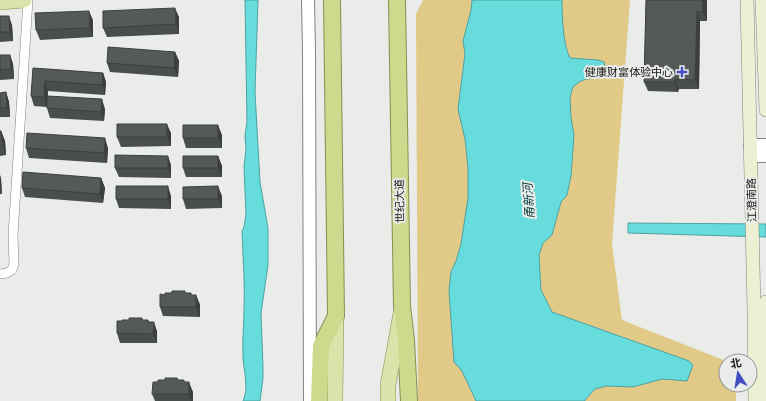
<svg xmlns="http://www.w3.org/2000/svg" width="766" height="401" font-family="Roboto,'Noto Sans SC',sans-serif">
<rect width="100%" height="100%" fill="#e9ece9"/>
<path fill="#e1ca88" d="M 423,0 L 630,0 L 612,244 L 622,320 L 726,361 L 726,385 L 736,385 L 736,401 L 418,401 L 416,14 Z"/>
<path fill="#67dcdc" stroke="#4fa1a1" d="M 245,0 L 258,0 L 255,92 L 260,182 L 268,228 L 268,265 L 261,313 L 263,367 L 263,378 L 260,401 L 243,401 C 249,388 244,372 243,358 C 242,342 244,325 244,309 C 245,283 243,257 242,231 L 244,227 L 246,215 L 244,167 L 246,149 L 245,136 L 247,122 Z
M 472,0 L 562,0 C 562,15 563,45 570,58 L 598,60 L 604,62 L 606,75 L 602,78 L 586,79 L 579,82 L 573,87 L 570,97 L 571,118 L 574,135 L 571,176 L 567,195 L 561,202 L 552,235 L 543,243 L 539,255 L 541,290 L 552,312 L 689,361 L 693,365 L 687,381 L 662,379 L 633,387 L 606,386 L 595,389 L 585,400 L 585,401 L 476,401 L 462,371 L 454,362 L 449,291 L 451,272 L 456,261 L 461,244 L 468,198 L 468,168 L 465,139 L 458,109 L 465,54 L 463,41 L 471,10 Z
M 628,223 L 766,224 L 766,237 L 628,233 Z"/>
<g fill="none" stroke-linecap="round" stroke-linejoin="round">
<defs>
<path id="minor" d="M 0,274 L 7,273 L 12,270 L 14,264 L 13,235 L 28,0"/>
<path id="tertiary" d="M 308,0 L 309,51 L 310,401
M 750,145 L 766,145
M 751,156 L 766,156"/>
<path id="secondary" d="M 747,0 L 754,309 L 755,401
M 762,0 L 766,110
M 765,401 L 766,302"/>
<path id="primary" d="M 0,2 L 24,0
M 335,401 L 336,316
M 388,401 L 388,385 L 401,313"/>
<path id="trunk" d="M 397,0 L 402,306 L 406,340 L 409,401
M 319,401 L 321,346 L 336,316 L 332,0"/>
</defs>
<use href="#minor" stroke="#818481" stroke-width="10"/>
<use href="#tertiary" stroke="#818481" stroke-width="14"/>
<use href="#secondary" stroke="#818481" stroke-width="14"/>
<use href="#primary" stroke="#849051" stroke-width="16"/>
<use href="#trunk" stroke="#849051" stroke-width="18"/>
<use href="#minor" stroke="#fff" stroke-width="9"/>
<use href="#tertiary" stroke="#fff" stroke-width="12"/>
<use href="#secondary" stroke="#ecf1d4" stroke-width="13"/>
<use href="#primary" stroke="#d9e3aa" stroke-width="15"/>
<use href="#trunk" stroke="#ccda8e" stroke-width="16"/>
</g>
<path fill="#494d4c" d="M 646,0 L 707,0 L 707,21 L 700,21 L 699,89 L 679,89 L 678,92 L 648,91 L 644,82 Z
M 0,16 L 12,25 L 13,41 L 0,42 Z
M 179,17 L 179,34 L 107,37 L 103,28 Z
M 93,20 L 93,37 L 40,40 L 36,30 Z
M 175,52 L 179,61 L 178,77 L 110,72 L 107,63 Z
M 0,55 L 10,55 L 13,64 L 14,79 L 0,80 Z
M 33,68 L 103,73 L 106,82 L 105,95 L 48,91 L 48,96 L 105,109 L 104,121 L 50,118 L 47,108 L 47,107 L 34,106 L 31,96 Z
M 6,92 L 9,102 L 10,117 L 0,117 L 0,93 Z
M 0,131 L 1,131 L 5,141 L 6,155 L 0,156 Z
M 171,133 L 171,146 L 121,147 L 117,137 Z
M 222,135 L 222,148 L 186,148 L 183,138 Z
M 26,148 L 108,148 L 107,163 L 29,158 Z
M 218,156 L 222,166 L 222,177 L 186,177 L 183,168 Z
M 171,165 L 171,178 L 119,177 L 115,168 Z
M 0,175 L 1,179 L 2,194 L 0,194 Z
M 101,178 L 105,188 L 103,203 L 25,197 L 22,188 Z
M 171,196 L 171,209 L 119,208 L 116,199 Z
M 222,196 L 222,208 L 186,209 L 183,199 Z
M 185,291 L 185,293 L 192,295 L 196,295 L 200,305 L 200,317 L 163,316 L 160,307 L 165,295 Z
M 142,318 L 143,320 L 148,320 L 149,322 L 157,331 L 157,343 L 120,343 L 117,333 L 122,321 Z
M 178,380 L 193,392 L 193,401 L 155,401 L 152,394 Z"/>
<path fill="#3c3f3e" d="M 703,0 L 707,0 L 707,21 L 703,12 Z
M 175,8 L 179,17 L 179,34 L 176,24 Z
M 89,11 L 93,20 L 93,37 L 90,28 Z
M 697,12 L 700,21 L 699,89 L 695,80 Z
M 9,16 L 12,25 L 13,41 L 10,32 Z
M 175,52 L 179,61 L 178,77 L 174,68 Z
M 10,55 L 13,64 L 14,79 L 11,69 Z
M 103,73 L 106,82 L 105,95 L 102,85 Z
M 675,79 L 679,89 L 678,92 L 675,82 Z
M 45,81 L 48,91 L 47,107 L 44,97 Z
M 6,92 L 9,102 L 10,117 L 7,107 Z
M 102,99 L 105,109 L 104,121 L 101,112 Z
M 167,124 L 171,133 L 171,146 L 167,137 Z
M 218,125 L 222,135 L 222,148 L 218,138 Z
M 1,131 L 5,141 L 6,155 L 3,146 Z
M 105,138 L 108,148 L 107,163 L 104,153 Z
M 168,156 L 171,165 L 171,178 L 168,168 Z
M 218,156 L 222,166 L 222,177 L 218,168 Z
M 0,175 L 1,179 L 2,194 L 0,187 Z
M 101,178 L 105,188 L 103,203 L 100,194 Z
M 168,186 L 171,196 L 171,209 L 168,199 Z
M 218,186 L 222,196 L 222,208 L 218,199 Z
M 196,295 L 200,305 L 200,317 L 196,307 Z
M 154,322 L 157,331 L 157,343 L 153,334 Z
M 189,382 L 193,392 L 193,401 L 191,401 L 189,394 Z"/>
<path fill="#555a58" stroke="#3c3f3e" d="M 646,0 L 703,0 L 703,12 L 697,12 L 695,80 L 675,79 L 675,82 L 644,82 Z
M 175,8 L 176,24 L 103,28 L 103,11 Z
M 89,11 L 90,28 L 36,30 L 35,13 Z
M 0,16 L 9,16 L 10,32 L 0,32 Z
M 108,47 L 175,52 L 174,68 L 107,63 Z
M 0,55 L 10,55 L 11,69 L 0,70 Z
M 33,68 L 103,73 L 102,85 L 45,81 L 44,97 L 31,96 Z
M 6,92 L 7,107 L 0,108 L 0,93 Z
M 47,96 L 102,99 L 101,112 L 47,108 Z
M 117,124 L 167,124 L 167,137 L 117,137 Z
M 183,125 L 218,125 L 218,138 L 183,138 Z
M 0,131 L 1,131 L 3,146 L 0,146 Z
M 27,133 L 105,138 L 104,153 L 26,148 Z
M 115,155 L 168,156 L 168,168 L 115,168 Z
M 183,156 L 218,156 L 218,168 L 183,168 Z
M 23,172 L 101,178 L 100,194 L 22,188 Z
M 116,186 L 168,186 L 168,199 L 116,199 Z
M 218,186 L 218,199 L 183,199 L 183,187 Z
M 172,291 L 185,291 L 185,293 L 191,293 L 191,295 L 196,295 L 196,307 L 160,307 L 160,294 L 165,295 L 165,293 L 172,293 Z
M 129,318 L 142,318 L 142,320 L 148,320 L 148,322 L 154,322 L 153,334 L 117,333 L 117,321 L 122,321 L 122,320 L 129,320 Z
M 165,378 L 177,378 L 178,380 L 184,380 L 184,382 L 189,382 L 189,394 L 152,394 L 153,382 L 158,382 L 158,380 L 165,380 Z"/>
<path fill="#414ec2" stroke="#e9ece9" stroke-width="1.5" d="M680 66h4v4h4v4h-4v4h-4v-4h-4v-4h4z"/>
<g text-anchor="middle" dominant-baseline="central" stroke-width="4" stroke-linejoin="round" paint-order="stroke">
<g font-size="11" fill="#161716" stroke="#e9ece9" text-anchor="end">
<text x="673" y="72">健康财富体验中心</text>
</g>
<g font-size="11" fill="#161716" stroke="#e9ece9">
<text transform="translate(752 200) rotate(-91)">江澄南路</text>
<text transform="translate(400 201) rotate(-91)">世纪大道</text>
</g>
<g font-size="12" font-style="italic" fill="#084041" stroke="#e9ece9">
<text transform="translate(529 201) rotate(-94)">甬新河</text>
</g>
</g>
<g transform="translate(738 373) rotate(348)"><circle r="19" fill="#e9ece9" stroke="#959795"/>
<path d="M0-3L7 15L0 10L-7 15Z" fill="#414ec2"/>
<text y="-6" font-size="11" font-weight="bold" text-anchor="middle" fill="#161716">北</text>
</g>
</svg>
